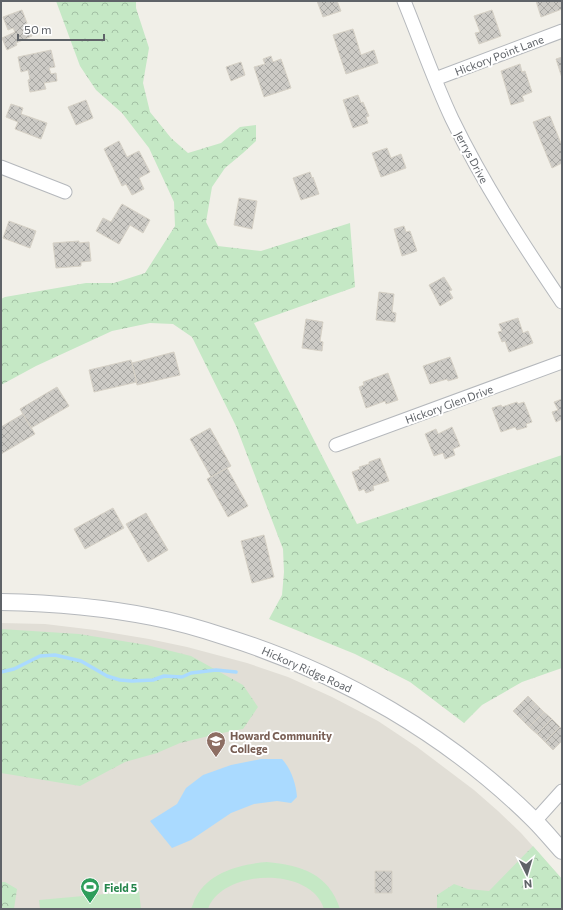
<svg xmlns="http://www.w3.org/2000/svg" width="563" height="910" font-family="Commissioner,sans-serif">
<defs>
<pattern id="forest-crowns" width="20" height="18" patternUnits="userSpaceOnUse"><rect width="20" height="18" fill="#c5e8c5"/><path d="M2 6a3 3 0 1 1 6 0M12 15a3 3 0 1 1 6 0" fill="none" stroke="#a3c0a4"/></pattern>
<pattern id="building-cross-hatch" width="8" height="8" patternUnits="userSpaceOnUse"><rect width="8" height="8" fill="#cccac5"/><path d="M0 0l8 8M0 8l8-8" fill="none" stroke="#a9a8a4"/></pattern>
</defs>
<rect width="100%" height="100%" fill="#f1efe8"/>
<path fill="#e1ded6" d="M 1,623 L 45,624 L 95,630 L 149,639 L 187,647 L 247,663 L 288,677 L 332,697 L 378,721 L 417,747 L 474,790 L 498,811 L 521,833 L 562,879 L 562,909 L 1,909 Z"/>
<path fill="#c5e8c5" d="M 267,862 C 301,865 329,874 340,909 L 324,909 C 311,866 222,869 208,909 L 191,909 C 193,905 194,900 196,897 C 209,872 241,864 267,862 Z
M 139,891 L 141,909 L 40,909 L 39,900 Z"/>
<path fill="url(#forest-crowns)" d="M 56,1 L 136,1 L 136,8 L 149,48 L 143,83 L 150,112 L 171,138 L 188,153 L 221,143 L 240,127 L 256,125 L 256,141 L 243,153 L 225,168 L 212,187 L 206,222 L 218,246 L 261,251 L 350,223 L 355,287 L 254,323 L 357,524 L 562,455 L 562,668 L 522,682 L 482,705 L 464,723 L 410,682 L 355,654 L 269,619 L 282,595 L 284,572 L 283,549 L 236,426 L 192,337 L 173,324 L 150,323 L 112,331 L 36,366 L 1,385 L 1,299 L 5,297 L 86,283 L 114,283 L 145,273 L 175,226 L 174,202 L 149,148 L 122,113 L 96,90 L 80,66 Z
M 1,629 L 79,634 L 147,645 L 191,656 L 243,685 L 258,707 L 243,729 L 217,734 L 180,743 L 157,753 L 125,762 L 80,786 L 1,773 Z
M 533,846 L 562,879 L 562,909 L 437,909 L 437,895 L 454,884 L 468,889 L 489,891 Z
M 1,882 L 5,882 L 17,889 L 14,909 L 1,909 Z"/>
<path fill="#aadaff" d="M 261,759 L 282,759 C 291,769 296,783 297,797 L 291,803 L 277,801 L 254,804 L 231,813 L 191,840 L 172,848 L 150,821 L 177,804 L 186,788 L 203,775 L 231,765 Z"/>
<g fill="none" stroke-linecap="round" stroke-linejoin="round">
<path stroke="#aadaff" stroke-width="3.5" d="M 1,672 L 14,669 L 40,656 L 55,655 L 81,661 L 107,676 L 120,680 L 132,681 L 153,680 L 164,676 L 182,677 L 191,673 L 216,670 L 236,672"/>
</g>
<path fill="url(#building-cross-hatch)" stroke="#d6d1c6" d="M 317,1 L 337,1 L 341,11 L 323,17 Z
M 536,1 L 562,1 L 562,9 L 541,17 Z
M 22,10 L 32,36 L 16,43 L 17,45 L 7,50 L 2,38 L 15,32 L 13,28 L 8,30 L 3,17 Z
M 492,10 L 501,36 L 479,44 L 475,33 L 480,32 L 474,16 Z
M 353,29 L 361,55 L 374,50 L 378,63 L 346,74 L 333,35 Z
M 51,50 L 55,67 L 49,68 L 51,74 L 56,73 L 57,81 L 44,83 L 46,89 L 30,92 L 28,80 L 30,79 L 28,70 L 21,72 L 18,57 Z
M 271,56 L 273,62 L 281,59 L 291,88 L 264,97 L 254,67 L 265,64 L 263,59 Z
M 562,57 L 562,78 L 556,59 Z
M 241,62 L 245,75 L 231,81 L 226,67 Z
M 520,64 L 522,72 L 525,71 L 532,92 L 522,96 L 524,101 L 511,105 L 501,71 Z
M 358,95 L 361,103 L 363,102 L 369,116 L 366,117 L 368,123 L 353,128 L 343,100 Z
M 86,100 L 93,118 L 76,125 L 68,107 Z
M 11,104 L 23,108 L 21,114 L 47,123 L 41,139 L 15,129 L 18,122 L 6,117 Z
M 550,116 L 562,146 L 562,163 L 552,168 L 533,122 Z
M 119,141 L 127,157 L 139,151 L 150,172 L 139,178 L 144,189 L 132,195 L 126,184 L 122,186 L 104,149 Z
M 387,148 L 391,158 L 401,154 L 406,168 L 381,177 L 372,153 Z
M 310,172 L 312,178 L 313,177 L 319,194 L 301,200 L 293,178 Z
M 239,198 L 257,201 L 252,229 L 234,225 Z
M 122,204 L 150,220 L 143,233 L 130,225 L 119,244 L 96,231 L 103,218 L 111,222 Z
M 9,221 L 36,231 L 30,248 L 3,238 Z
M 404,226 L 406,232 L 410,231 L 417,251 L 402,256 L 394,229 Z
M 79,241 L 79,243 L 89,242 L 91,261 L 81,262 L 81,266 L 56,268 L 53,243 Z
M 444,277 L 452,290 L 449,291 L 453,298 L 440,306 L 429,285 Z
M 379,292 L 394,294 L 392,312 L 396,313 L 395,322 L 376,320 Z
M 518,318 L 523,333 L 528,331 L 533,343 L 509,352 L 505,341 L 502,342 L 498,332 L 502,331 L 499,324 Z
M 306,319 L 323,322 L 320,341 L 323,342 L 322,351 L 302,348 Z
M 174,352 L 180,375 L 137,385 L 132,363 Z
M 450,357 L 458,378 L 448,381 L 447,379 L 430,384 L 423,366 Z
M 131,360 L 137,382 L 94,392 L 89,370 Z
M 388,373 L 398,400 L 386,404 L 385,401 L 366,408 L 359,387 L 364,385 L 363,382 Z
M 57,387 L 69,406 L 31,428 L 20,409 Z
M 562,399 L 562,419 L 556,422 L 552,412 L 558,410 L 554,402 Z
M 517,402 L 518,404 L 524,402 L 532,422 L 526,424 L 527,427 L 517,430 L 515,427 L 501,432 L 492,408 L 501,405 L 502,407 Z
M 23,414 L 35,434 L 1,454 L 1,427 Z
M 452,427 L 460,446 L 453,449 L 455,455 L 445,459 L 443,453 L 434,456 L 425,434 L 436,429 L 438,434 Z
M 210,428 L 231,466 L 211,477 L 190,439 Z
M 380,458 L 389,481 L 373,486 L 374,490 L 366,493 L 364,489 L 359,491 L 352,472 L 360,469 L 359,467 L 369,464 L 369,462 Z
M 227,468 L 248,506 L 228,517 L 207,479 Z
M 113,508 L 124,528 L 85,549 L 74,529 Z
M 146,513 L 168,550 L 148,562 L 126,524 Z
M 264,535 L 274,577 L 252,583 L 241,541 Z
M 528,696 L 536,704 L 521,719 L 513,711 Z
M 536,704 L 544,712 L 529,727 L 521,719 Z
M 544,712 L 552,719 L 537,734 L 529,727 Z
M 552,719 L 560,727 L 545,742 L 537,734 Z
M 560,727 L 562,729 L 562,741 L 553,750 L 545,742 Z
M 375,871 L 392,871 L 392,893 L 375,893 Z"/>
<g fill="none" stroke-linecap="round" stroke-linejoin="round">
<defs>
<path id="minor" d="M 404,1 C 420,40 434,81 452,119 C 483,183 522,243 562,302
M 435,79 L 562,31
M 1,167 L 65,192
M 336,445 L 562,362
M 535,821 L 562,791"/>
<path id="tertiary" d="M 1,602 C 52,603 102,607 152,617 C 178,622 202,629 226,637 C 341,673 448,735 534,820 C 544,830 553,841 562,851"/>
</defs>
<use href="#minor" stroke="#b5b8bc" stroke-width="15"/>
<use href="#tertiary" stroke="#b5b8bc" stroke-width="18"/>
<use href="#minor" stroke="#fff" stroke-width="13"/>
<use href="#tertiary" stroke="#fff" stroke-width="16"/>
</g>
<defs>
<symbol id="university-pin" viewBox="-11 -11 22 30"><path d="M0 17L-7.5 6A9.5 9.5 0 1 1 7.5 6Z" fill="#8d6e63" stroke="#fff"/><path d="M0-5L7-2L0 1L-7-2ZM-4 1L0 2.5L4 1V4Q0 6-4 4Z" fill="#fff"/></symbol>
<symbol id="stadium-pin" viewBox="-11 -11 22 30"><path d="M0 17L-7.5 6A9.5 9.5 0 1 1 7.5 6Z" fill="#2e9e5b" stroke="#fff"/><path d="M0-5a6.5 5 0 1 0 0 10a6.5 5 0 1 0 0-10ZM-3.5-1.8h7v3.6h-7Z" fill="#fff"/></symbol>
</defs>
<g fill-rule="evenodd">
<use href="#university-pin" x="205" y="730" width="22" height="30"/>
<use href="#stadium-pin" x="79" y="876" width="22" height="30"/>
</g>
<g text-anchor="middle" dominant-baseline="central" stroke-width="4" stroke-linejoin="round" paint-order="stroke">
<g font-size="11" fill="#5f6368" stroke="#fff">
<text transform="translate(499 55) rotate(-21)">Hickory Point Lane</text>
<text transform="translate(472 157) rotate(62)">Jerrys Drive</text>
<text transform="translate(449 404) rotate(-20)">Hickory Glen Drive</text>
<text transform="translate(307 669) rotate(24)">Hickory Ridge Road</text>
</g>
<g font-size="11" font-weight="bold" fill="#785e54" stroke="#fff" text-anchor="start">
<text x="230" y="735">Howard Community<tspan x="230" dy="13">College</tspan></text>
</g>
<g font-size="11" font-weight="bold" fill="#27864d" stroke="#fff" text-anchor="start">
<text x="104" y="887">Field 5</text>
</g>
</g>
<rect width="563" height="910" fill="none" stroke="#5f6368" stroke-width="4"/>
<g transform="translate(527 874) rotate(175)" stroke="#ffffff" stroke-width="3" paint-order="stroke">
<path d="M0-3L7 15L0 10L-7 15Z" fill="#5f6368"/>
<text y="-6" font-size="11" font-weight="bold" text-anchor="middle" fill="#5f6368">N</text>
</g>
<path d="M18 34v6h86v-6" fill="none" stroke="#5f6368" stroke-width="2"/>
<text x="24" y="34" font-size="12" fill="#5f6368" stroke="#ffffff" stroke-width="3" paint-order="stroke">50 m</text>
</svg>
